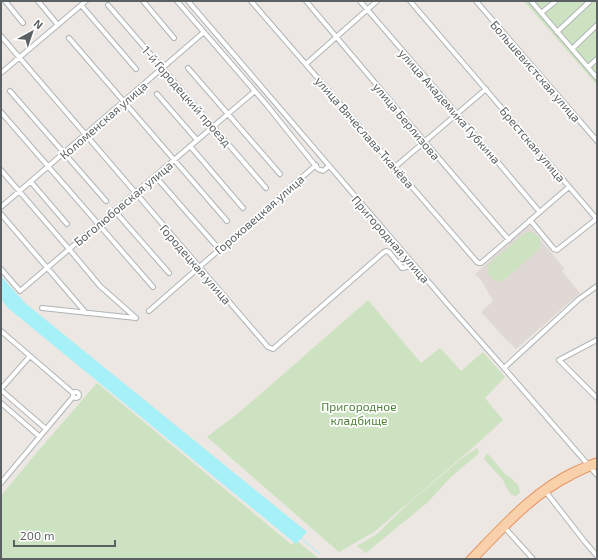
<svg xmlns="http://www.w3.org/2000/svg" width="598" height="560" font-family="'Exo 2',sans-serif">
<rect width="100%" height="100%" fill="#ece7e2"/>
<path fill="#dfd8d4" d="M 529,225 L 564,268 L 562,271 L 580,293 L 516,349 L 510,343 L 509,343 L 481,312 L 493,301 L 481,280 L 475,274 Z"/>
<path fill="#cce2c0" d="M 524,1 L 597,1 L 597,85 Z
M 528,232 C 538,232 544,241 538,250 L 504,280 C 493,284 484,274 490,263 L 523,235 Z
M 368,300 L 421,363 L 440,348 L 461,371 L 483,352 L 505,377 L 485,398 L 503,420 L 477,444 L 374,532 L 339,552 L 207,437 L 241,411 Z
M 97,383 L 292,545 L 296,540 L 319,559 L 1,559 L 1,496 L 33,457 Z
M 477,448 L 479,453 L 452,476 L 428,502 L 366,553 L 357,546 L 377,534 L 410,502 L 461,459 Z
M 487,453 L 505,474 L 512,479 L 518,485 L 520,492 L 516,496 L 512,495 L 506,487 L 503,480 L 484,459 Z"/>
<path fill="#a6f1f8" d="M 1,276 L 25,303 L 307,532 L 296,544 L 8,308 L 1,299 Z"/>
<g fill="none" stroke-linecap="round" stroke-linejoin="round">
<path stroke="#a6f1f8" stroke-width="1" d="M 301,538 L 320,554
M 325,558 L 327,559"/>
<defs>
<path id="minor" d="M 5,1 L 23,23
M 38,1 L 58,25
M 143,1 L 174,38
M 177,1 L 266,104 L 318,169 L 323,171 L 329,166
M 188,1 L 451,308 L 504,368 L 597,475
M 251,1 L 477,262 L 479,263 L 481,263 C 511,238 539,212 569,187
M 306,1 L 425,142 L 509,240
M 360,1 L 457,114 L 539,211
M 410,1 L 595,217 L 595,220 L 557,250 L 554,249 L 530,220
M 476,1 L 597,141
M 531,1 L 597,78
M 81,5 L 136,69
M 108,5 L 266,188
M 541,13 L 556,1
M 557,32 L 590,1
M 1,36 L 268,347 L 273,349 L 384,252 L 386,251 L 389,252 L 402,268 L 407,267 L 412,263
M 69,38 L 227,221
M 572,49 L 597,25
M 306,64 L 377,1
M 588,67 L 597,59
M 188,68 L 280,174
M 1,73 L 86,1
M 10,91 L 106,201
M 157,94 L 197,140
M 1,112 L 153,287
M 190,146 L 243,208
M 395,167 L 486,89
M 1,170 L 69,249 L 100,286 L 136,318
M 155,176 L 219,249
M 31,182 L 67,224
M 1,207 L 204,32
M 114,210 L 169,273
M 1,214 L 86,313
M 1,269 L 20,291 L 255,91
M 42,308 L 136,318
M 149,311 L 316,165
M 1,331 L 73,393
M 597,340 L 559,360 L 597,398
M 504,368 L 579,299 L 597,286
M 1,389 L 30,356
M 1,390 L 46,429
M73 395a3 3 0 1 1 6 0a3 3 0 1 1-6 0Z
M 1,403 L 39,436
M 1,483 L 73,397
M 546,492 L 585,542 L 597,556
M 505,528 L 533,559"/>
<path id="major" d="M 469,559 C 501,526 532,490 574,470 C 582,467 589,463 597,461
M 475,559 C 504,529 533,496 571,477 C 580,472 588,468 597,466"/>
</defs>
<use href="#minor" stroke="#b0b5b7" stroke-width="6"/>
<use href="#major" stroke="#e69362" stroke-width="7"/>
<use href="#minor" stroke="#fff" stroke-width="4"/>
<use href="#major" stroke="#f8d1ab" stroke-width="5"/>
</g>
<g text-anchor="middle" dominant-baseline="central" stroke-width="3.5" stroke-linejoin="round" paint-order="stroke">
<g font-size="12" fill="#5b6062" stroke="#fff">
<text transform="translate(536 71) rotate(49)">Большевистская улица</text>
<text transform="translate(187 96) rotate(49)">1-й Городецкий проезд</text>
<text transform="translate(450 106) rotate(49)">улица Академика Губкина</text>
<text transform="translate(103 120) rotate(-41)">Коломенская улица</text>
<text transform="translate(407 121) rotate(50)">улица Берлизова</text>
<text transform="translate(365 132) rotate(49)">улица Вячеслава Ткачёва</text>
<text transform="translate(533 144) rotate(50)">Брестская улица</text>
<text transform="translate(123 203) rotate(-40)">Боголюбовская улица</text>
<text transform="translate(259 214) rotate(-41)">Гороховецкая улица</text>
<text transform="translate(391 239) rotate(49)">Пригородная улица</text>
<text transform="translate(196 264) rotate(49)">Городецкая улица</text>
</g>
<g font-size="12" fill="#50803b" stroke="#fff">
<text x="359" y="406">Пригородное<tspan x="359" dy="14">кладбище</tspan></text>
</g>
</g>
<rect width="598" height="560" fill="none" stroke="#5b6062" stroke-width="4"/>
<g transform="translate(32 32) rotate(40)" stroke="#ffffff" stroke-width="3" paint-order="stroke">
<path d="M0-3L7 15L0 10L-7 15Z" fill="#5b6062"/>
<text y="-6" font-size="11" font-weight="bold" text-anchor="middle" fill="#5b6062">N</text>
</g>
<path d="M14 540v6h101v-6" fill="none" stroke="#5b6062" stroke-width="2"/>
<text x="20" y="540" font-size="12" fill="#5b6062" stroke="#ffffff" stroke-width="3" paint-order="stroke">200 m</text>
</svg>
